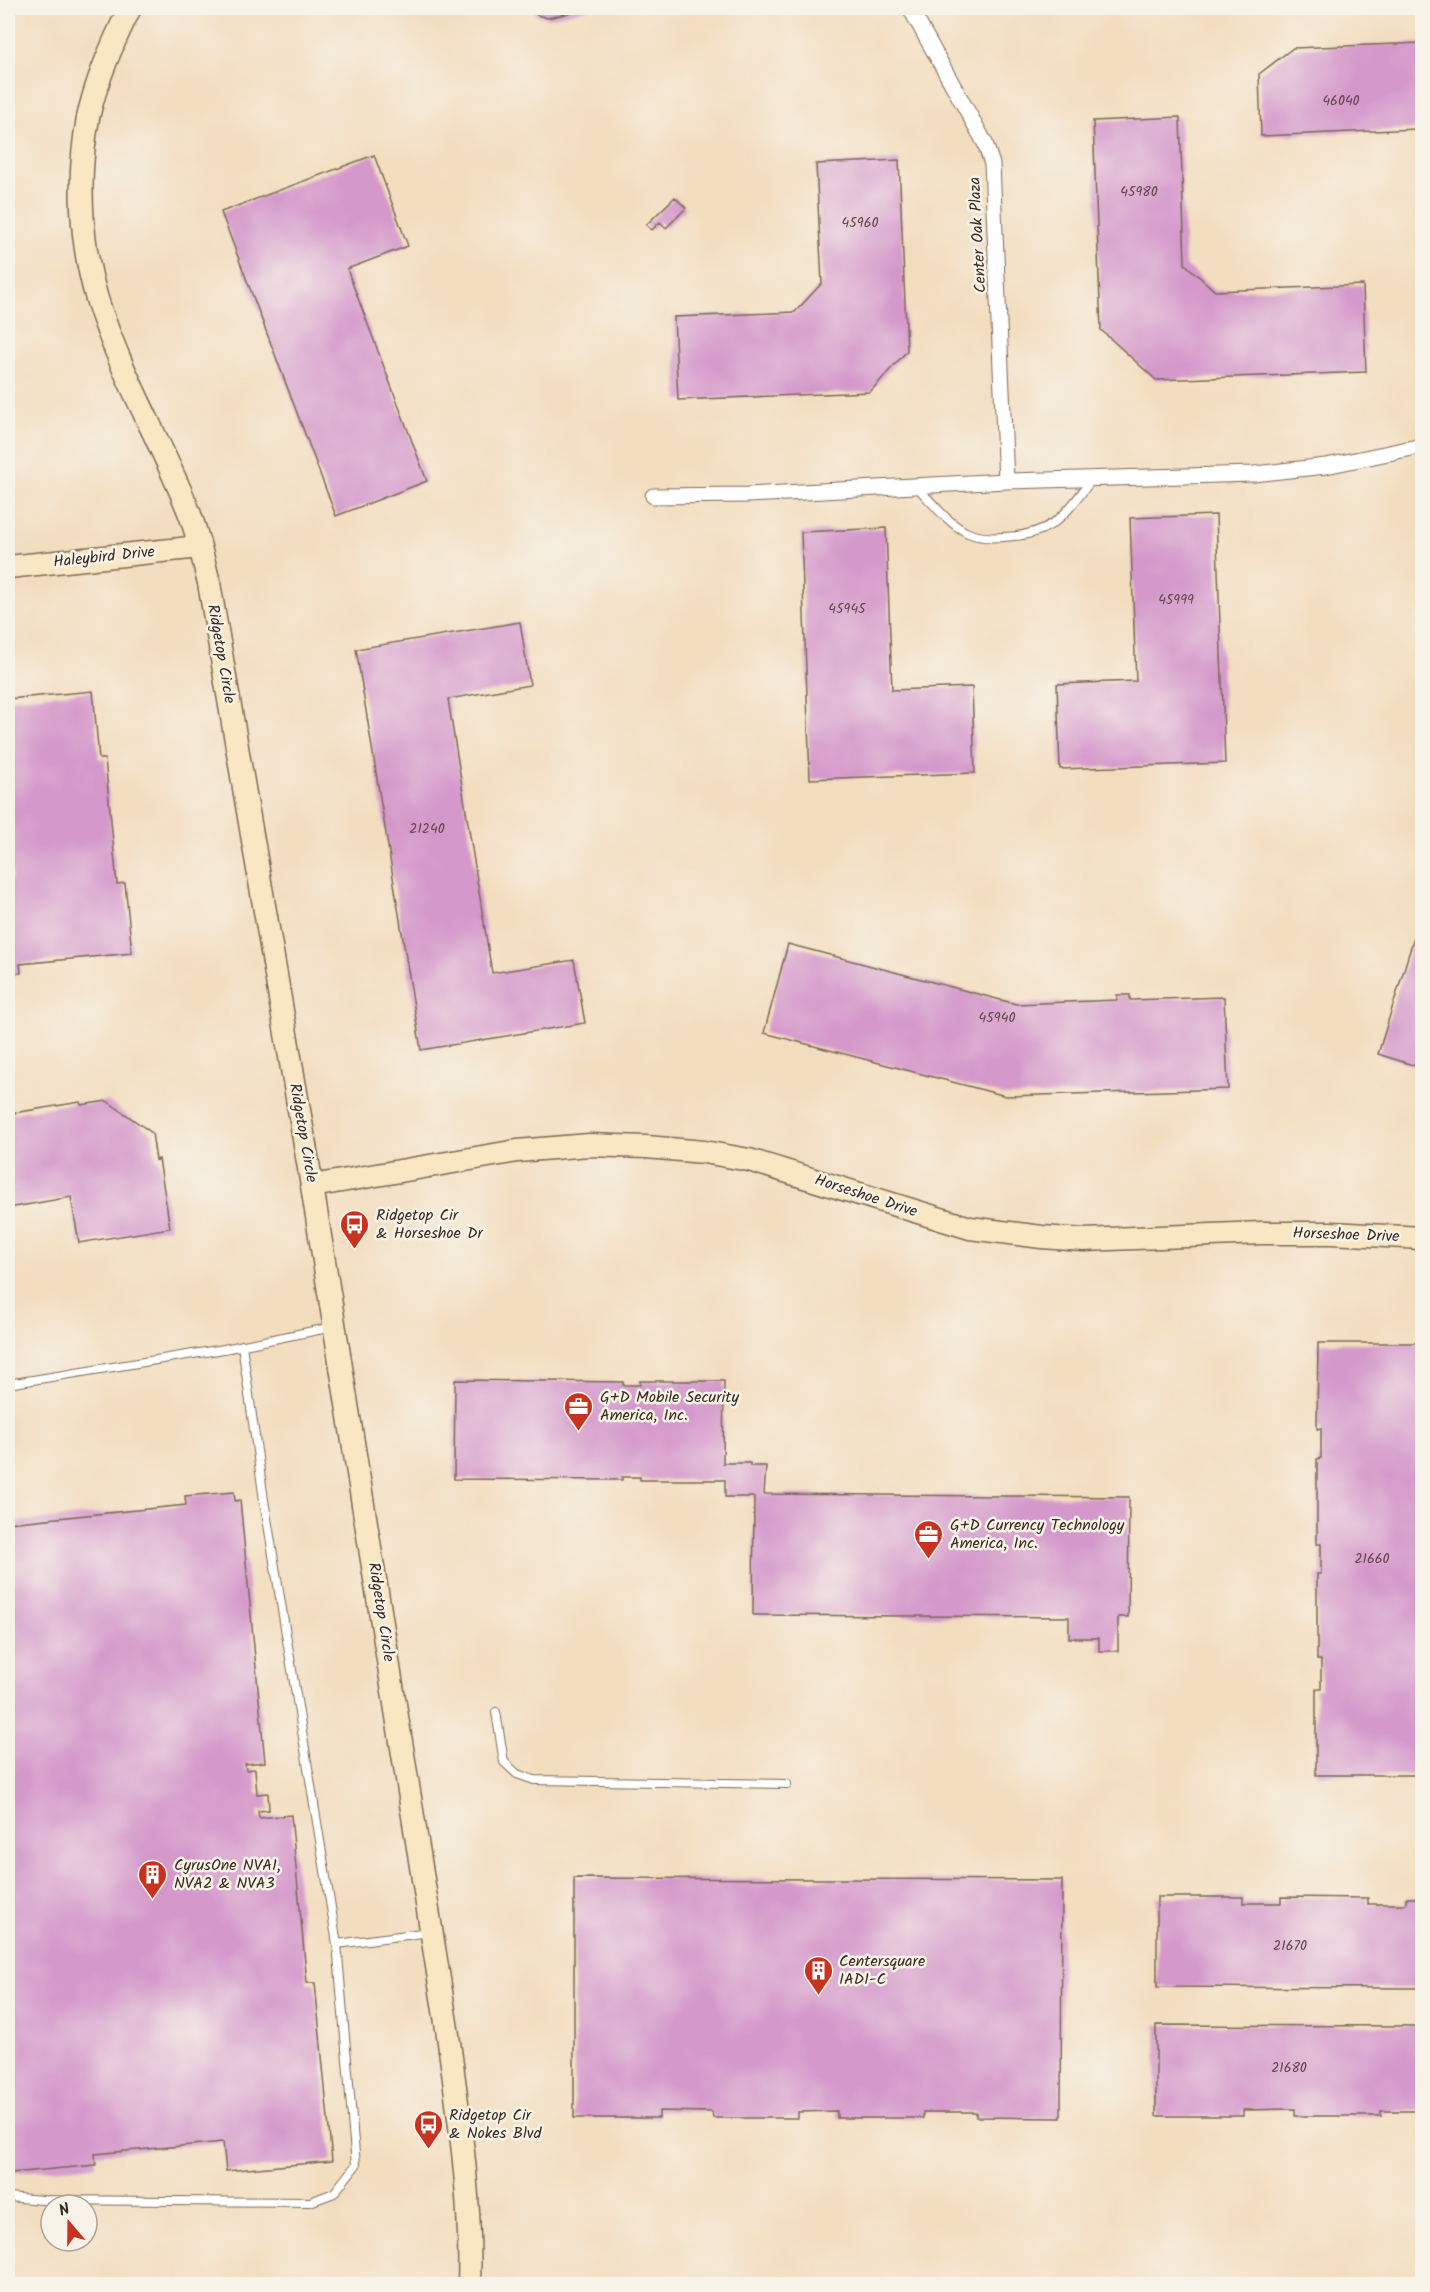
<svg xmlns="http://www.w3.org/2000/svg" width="1430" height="2292" font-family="Kalam,sans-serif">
<rect width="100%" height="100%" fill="#f7f3e8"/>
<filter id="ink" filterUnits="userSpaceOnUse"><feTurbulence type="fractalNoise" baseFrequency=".0167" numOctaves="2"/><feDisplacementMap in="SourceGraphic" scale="12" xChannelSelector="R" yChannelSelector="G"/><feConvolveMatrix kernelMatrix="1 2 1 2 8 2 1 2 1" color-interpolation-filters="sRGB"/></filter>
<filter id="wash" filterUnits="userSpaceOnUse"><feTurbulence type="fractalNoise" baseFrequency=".008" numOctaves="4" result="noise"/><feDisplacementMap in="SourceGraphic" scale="24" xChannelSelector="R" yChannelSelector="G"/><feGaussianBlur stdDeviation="1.35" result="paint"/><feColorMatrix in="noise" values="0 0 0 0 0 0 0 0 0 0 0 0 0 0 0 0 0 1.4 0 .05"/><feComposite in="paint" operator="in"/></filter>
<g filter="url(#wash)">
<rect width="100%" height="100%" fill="#f3ddbf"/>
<g id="blocks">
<path fill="#d498cb" d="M 533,8 L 592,8 L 548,18 L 537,15 Z
M 1422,43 L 1422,135 L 1417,129 L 1261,136 L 1259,74 L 1293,48 Z
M 1180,117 L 1185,264 L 1215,291 L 1363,285 L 1366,372 L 1156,380 L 1101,330 L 1093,121 Z
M 374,155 L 408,246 L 347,269 L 427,481 L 336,516 L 221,212 Z
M 899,160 L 907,351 L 870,392 L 678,400 L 674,317 L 795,312 L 822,283 L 816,164 Z
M 675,197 L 686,208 L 666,228 L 660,222 L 652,230 L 646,225 Z
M 1216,515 L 1225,763 L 1060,769 L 1057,684 L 1136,681 L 1130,518 Z
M 886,528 L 892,690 L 972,687 L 975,773 L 810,779 L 801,532 Z
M 520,622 L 530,685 L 448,699 L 492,973 L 574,960 L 585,1023 L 421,1050 L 356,649 Z
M 93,691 L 99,759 L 105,759 L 117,884 L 125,883 L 132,953 L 20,964 L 21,973 L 8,974 L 8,879 L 12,879 L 8,835 L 8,699 Z
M 1422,911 L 1422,1068 L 1378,1054 Z
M 788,944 L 1016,1004 L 1117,1000 L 1117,995 L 1130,995 L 1130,1000 L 1224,997 L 1228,1089 L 1006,1096 L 764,1033 Z
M 107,1101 L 152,1133 L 156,1160 L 159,1159 L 170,1228 L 79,1243 L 71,1197 L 8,1208 L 8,1114 L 80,1102 L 81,1105 Z
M 1318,1343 L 1422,1343 L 1422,1775 L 1316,1775 L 1316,1689 L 1321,1689 L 1321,1660 L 1317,1660 L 1317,1574 L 1321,1574 L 1321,1544 L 1317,1544 L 1317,1459 L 1321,1458 L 1321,1428 L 1317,1429 Z
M 455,1380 L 623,1382 L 623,1385 L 640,1385 L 640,1381 L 724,1381 L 723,1463 L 750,1463 L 750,1466 L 766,1466 L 764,1494 L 1129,1497 L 1128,1617 L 1118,1617 L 1118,1651 L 1099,1651 L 1099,1638 L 1069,1638 L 1069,1617 L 753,1615 L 754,1497 L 725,1497 L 725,1480 L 640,1480 L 640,1477 L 622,1477 L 622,1480 L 454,1479 Z
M 234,1492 L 235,1501 L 240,1500 L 265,1762 L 245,1764 L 246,1770 L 255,1769 L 257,1794 L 268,1793 L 269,1810 L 258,1811 L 259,1818 L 291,1815 L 307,1983 L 315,1983 L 332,2161 L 226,2171 L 223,2142 L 95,2154 L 96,2165 L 11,2173 L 8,2135 L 8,1523 L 186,1505 L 185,1496 Z
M 574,1878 L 1062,1880 L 1061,2118 L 976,2117 L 976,2112 L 923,2112 L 923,2118 L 837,2118 L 837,2111 L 798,2112 L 798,2118 L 713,2118 L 712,2112 L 659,2111 L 659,2118 L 574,2118 Z
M 1157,1897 L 1243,1897 L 1243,1903 L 1281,1903 L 1281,1897 L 1368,1898 L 1368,1904 L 1406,1904 L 1406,1898 L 1422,1898 L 1422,1988 L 1157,1987 Z
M 1156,2025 L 1422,2026 L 1422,2111 L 1381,2111 L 1381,2116 L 1295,2116 L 1295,2109 L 1291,2109 L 1243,2110 L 1243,2116 L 1156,2116 Z"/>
</g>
</g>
<g filter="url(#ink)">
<use href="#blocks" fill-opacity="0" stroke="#7b6956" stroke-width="1.5"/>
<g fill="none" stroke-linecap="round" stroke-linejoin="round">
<defs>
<path id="lane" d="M 916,486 C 931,501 948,524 968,533 C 979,538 992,538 1004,537 C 1053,535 1065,515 1092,479
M 8,1384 L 224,1349 L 333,1327
M 496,1712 L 504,1762 L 517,1774 L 534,1780 L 787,1784
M 337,1944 L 430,1932
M 8,2197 L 42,2200 L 310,2202 L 334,2193 L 356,2165 L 337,1944 L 264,1500 L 242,1345"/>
<path id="street" d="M 910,8 L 985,143 L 992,164 L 1006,481
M 653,496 L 748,495 L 1006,481 L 1254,474 L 1326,466 L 1422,446"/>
<path id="secondary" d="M 130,8 C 113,42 96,80 88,118 C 77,177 80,242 97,299 C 120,373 161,441 189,512 C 198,535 203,559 209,583 L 312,1186 L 448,2035 C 459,2117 472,2201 469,2284
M 8,567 L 200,547
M 312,1186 L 517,1151 L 589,1145 L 646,1147 L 704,1152 L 749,1160 L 970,1228 L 1042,1237 L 1084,1240 L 1262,1233 L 1332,1233 L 1422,1238"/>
</defs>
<use href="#lane" stroke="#7b6956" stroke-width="10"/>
<use href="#street" stroke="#7b6956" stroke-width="17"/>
<use href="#secondary" stroke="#7b6956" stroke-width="25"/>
<use href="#lane" stroke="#fff" stroke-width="8"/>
<use href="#street" stroke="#fff" stroke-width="15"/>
<use href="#secondary" stroke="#f9e7c3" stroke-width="22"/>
</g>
</g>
<defs>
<symbol id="bus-pin" viewBox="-11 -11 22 30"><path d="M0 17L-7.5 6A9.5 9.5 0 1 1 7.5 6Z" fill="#c8321e" stroke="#f7f3e8"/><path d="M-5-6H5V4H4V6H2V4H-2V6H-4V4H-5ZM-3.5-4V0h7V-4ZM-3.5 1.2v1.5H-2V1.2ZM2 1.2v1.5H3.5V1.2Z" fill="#fff"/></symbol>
<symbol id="office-pin" viewBox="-11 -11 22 30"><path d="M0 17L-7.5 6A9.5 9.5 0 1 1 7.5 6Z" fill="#c8321e" stroke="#f7f3e8"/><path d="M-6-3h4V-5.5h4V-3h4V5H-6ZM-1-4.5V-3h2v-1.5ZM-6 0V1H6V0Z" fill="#fff"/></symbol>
<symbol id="building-pin" viewBox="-11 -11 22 30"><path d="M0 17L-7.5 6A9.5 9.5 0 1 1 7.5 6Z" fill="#c8321e" stroke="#f7f3e8"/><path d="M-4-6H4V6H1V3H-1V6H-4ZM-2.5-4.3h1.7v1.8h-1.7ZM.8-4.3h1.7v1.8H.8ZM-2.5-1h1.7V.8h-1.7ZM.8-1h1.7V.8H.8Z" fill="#fff"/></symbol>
</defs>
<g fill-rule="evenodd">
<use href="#bus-pin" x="338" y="1208" width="33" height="45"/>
<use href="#office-pin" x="562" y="1390" width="33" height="45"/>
<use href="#office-pin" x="912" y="1518" width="33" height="45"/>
<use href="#building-pin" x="136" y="1858" width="33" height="45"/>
<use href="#building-pin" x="802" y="1954" width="33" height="45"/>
<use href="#bus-pin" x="412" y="2108" width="33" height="45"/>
</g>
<g text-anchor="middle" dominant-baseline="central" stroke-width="5" stroke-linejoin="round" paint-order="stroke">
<g font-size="14" fill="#614649">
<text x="1341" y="101">46040</text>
<text x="1139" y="192">45980</text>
<text x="860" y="223">45960</text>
<text x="1176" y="600">45999</text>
<text x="847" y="609">45945</text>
<text x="427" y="829">21240</text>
<text x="997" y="1018">45940</text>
<text x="1372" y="1559">21660</text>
<text x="1290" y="1946">21670</text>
<text x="1289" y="2068">21680</text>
</g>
<g font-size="16" fill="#3b2a1e" stroke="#f7f3e8">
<text transform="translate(978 235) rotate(-93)">Center Oak Plaza</text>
<text transform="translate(104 557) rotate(-6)">Haleybird Drive</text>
<text transform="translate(221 654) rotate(80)">Ridgetop Circle</text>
<text transform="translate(303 1133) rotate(80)">Ridgetop Circle</text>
<text transform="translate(866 1196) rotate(18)">Horseshoe Drive</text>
<text transform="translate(1346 1235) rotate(2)">Horseshoe Drive</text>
<text transform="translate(381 1612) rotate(81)">Ridgetop Circle</text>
</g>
<g font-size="16" fill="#3b2a1e" stroke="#f7f3e8" text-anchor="start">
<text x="376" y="1215">Ridgetop Cir<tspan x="376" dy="18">&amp; Horseshoe Dr</tspan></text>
<text x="600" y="1397">G+D Mobile Security<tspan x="600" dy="18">America, Inc.</tspan></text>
<text x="950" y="1525">G+D Currency Technology<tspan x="950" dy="18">America, Inc.</tspan></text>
<text x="174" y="1865">CyrusOne NVA1,<tspan x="174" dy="18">NVA2 &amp; NVA3</tspan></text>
<text x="839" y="1961">Centersquare<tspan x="839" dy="18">IAD1-C</tspan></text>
<text x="449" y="2115">Ridgetop Cir<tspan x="449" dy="18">&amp; Nokes Blvd</tspan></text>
</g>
</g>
<rect width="1430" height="2292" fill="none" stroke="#f7f3e8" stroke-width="30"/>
<g transform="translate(69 2223) rotate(340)"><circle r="28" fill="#f7f3e8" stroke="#aca397" stroke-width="1.5"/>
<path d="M0-4.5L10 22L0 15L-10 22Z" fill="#c8321e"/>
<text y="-9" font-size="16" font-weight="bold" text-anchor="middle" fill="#3b2a1e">N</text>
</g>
</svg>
